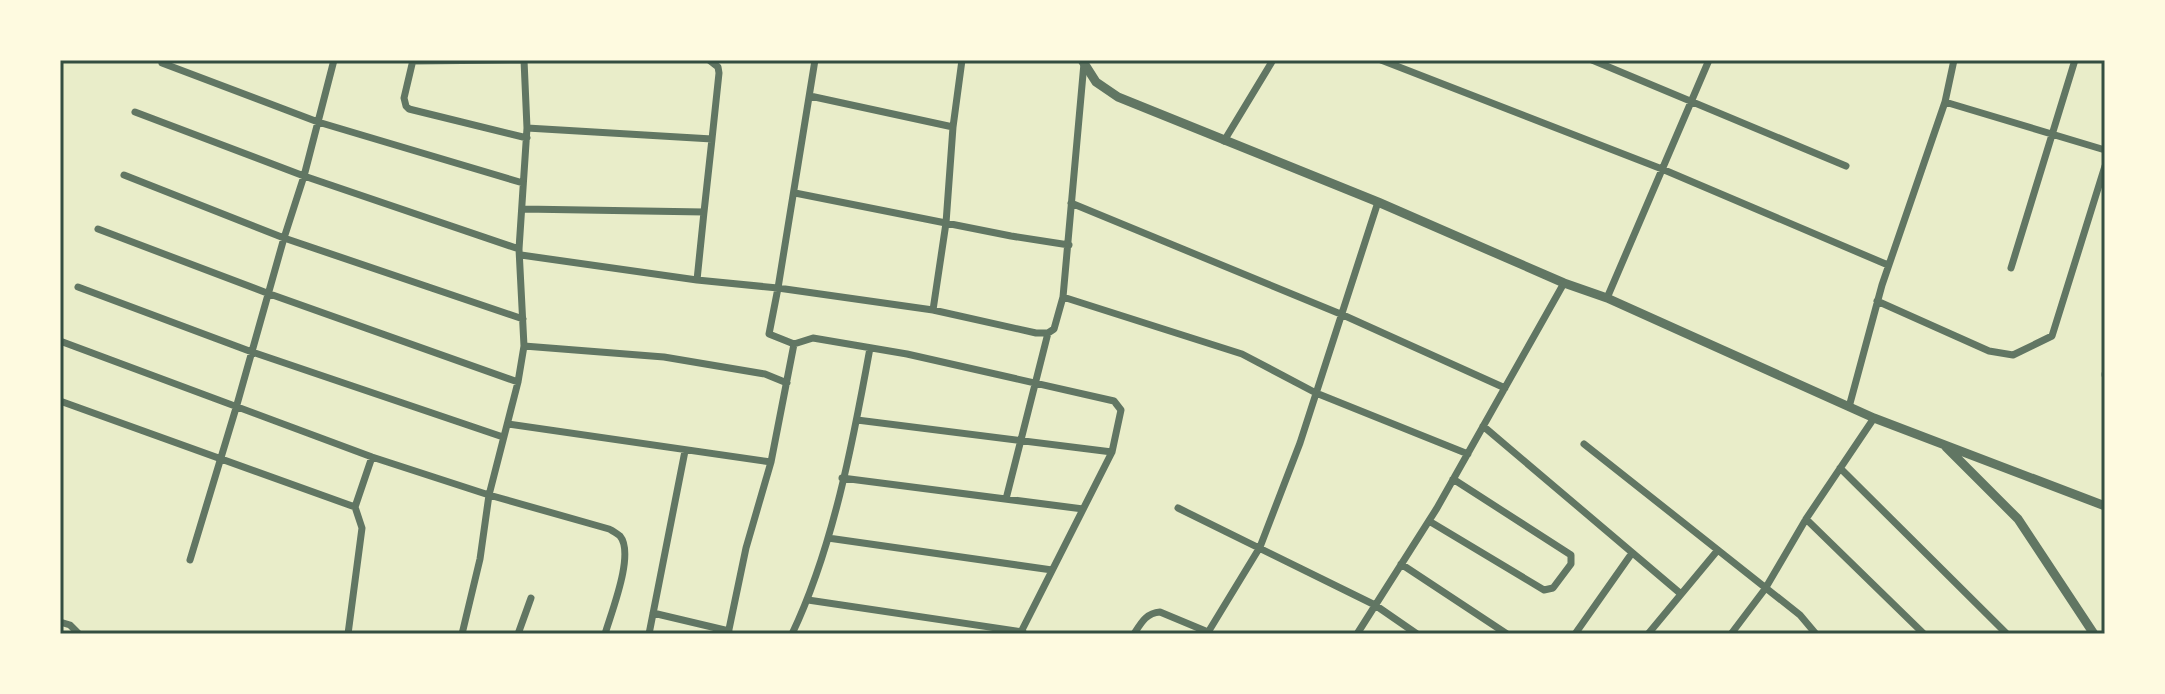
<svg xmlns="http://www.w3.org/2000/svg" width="2165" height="694" font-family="'Zilla Slab',serif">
<rect width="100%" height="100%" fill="#e9edc9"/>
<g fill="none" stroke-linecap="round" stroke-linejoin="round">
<path stroke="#617663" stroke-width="7" d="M 413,60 L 404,98 L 406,106 L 409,109 L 527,138
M 815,60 L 778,288 L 933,310 L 1036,333 L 1048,333 L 1054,329 L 1063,297 L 1084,63
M 1381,60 L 1662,169 L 1888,265
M 1592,60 L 1846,166
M 413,61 L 520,60
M 162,63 L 318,122 L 523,183
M 810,96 L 953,127
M 1945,102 L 1954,60
M 135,112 L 304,176 L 519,249
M 527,128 L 712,139 L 719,73 L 718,67 L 709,60
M 1224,141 L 1273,60
M 124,175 L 284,238 L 523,319
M 795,193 L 1011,236 L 1069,245
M 1071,203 L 1343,315 L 1505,388
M 523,209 L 704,212 L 712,139
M 98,229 L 267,293 L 518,382
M 2011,268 L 2075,60
M 697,280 L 704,212
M 78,287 L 252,352 L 503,437
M 1063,297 L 1242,354 L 1316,393 L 1468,454
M 1607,298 L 1709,60
M 1877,301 L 1989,351 L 2013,355 L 2052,336 L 2105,166
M 933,310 L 946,223 L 953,127 L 962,60
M 60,341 L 372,457 L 489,495 L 609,529 C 610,529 619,535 620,536 C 635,554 611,613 605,634
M 794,344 L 813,338 L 907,354 L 1114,401 L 1121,410 L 1112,452 L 1020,634
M 524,346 L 664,357 L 765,374 L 787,383
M 2105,374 L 2105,375
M 60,401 L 355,507 L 372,457
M 1849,407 L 1882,285 L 1945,102 L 2105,150
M 857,420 L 1112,452
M 508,424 L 771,462 L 794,344 L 769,334 L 778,288 L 697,280 L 521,255
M 1483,426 L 1681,594
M 1584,444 L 1800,615 L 1816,634
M 1840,468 L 2007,634
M 842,478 L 1083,509
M 1006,499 L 1048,333
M 1178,508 L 1375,605 L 1417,634
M 1806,519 L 1924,634
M 1429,521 L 1544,590 L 1553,588 L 1571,564 L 1571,555 L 1453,479
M 828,538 L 1052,570
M 190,560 L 236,408 L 284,238 L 304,176 L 334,60
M 1401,564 L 1507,634
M 808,600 L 1023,632
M 653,613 L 729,631
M 60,622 L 70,625 L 79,634
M 348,634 L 362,528 L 355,507
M 462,634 L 480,559 L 489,495 L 518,382 L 524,346 L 519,249 L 527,128 L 524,60
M 518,634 L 531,598
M 649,634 L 685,451
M 728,634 L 746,548 L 771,462
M 792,634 C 833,548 853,442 870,348
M 1134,634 C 1141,623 1146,613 1160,612 L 1208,632
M 1207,634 L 1260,547 L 1300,443 L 1378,202
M 1357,634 L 1437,508 L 1564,283
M 1575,634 L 1632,553
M 1648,634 L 1717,551
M 1731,634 L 1765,589 L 1806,519 L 1874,418"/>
<path stroke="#617663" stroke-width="9" d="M 1082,60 L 1096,82 L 1118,97 L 1378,202 L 1564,283 L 1607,298 L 1874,418 L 2105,506
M 1946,447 L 2018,519 L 2094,634"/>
</g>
<rect width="2165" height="694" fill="none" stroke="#fefae0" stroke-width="124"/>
<rect x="62" y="62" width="2041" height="570" fill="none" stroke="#344e41" stroke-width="3"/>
</svg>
